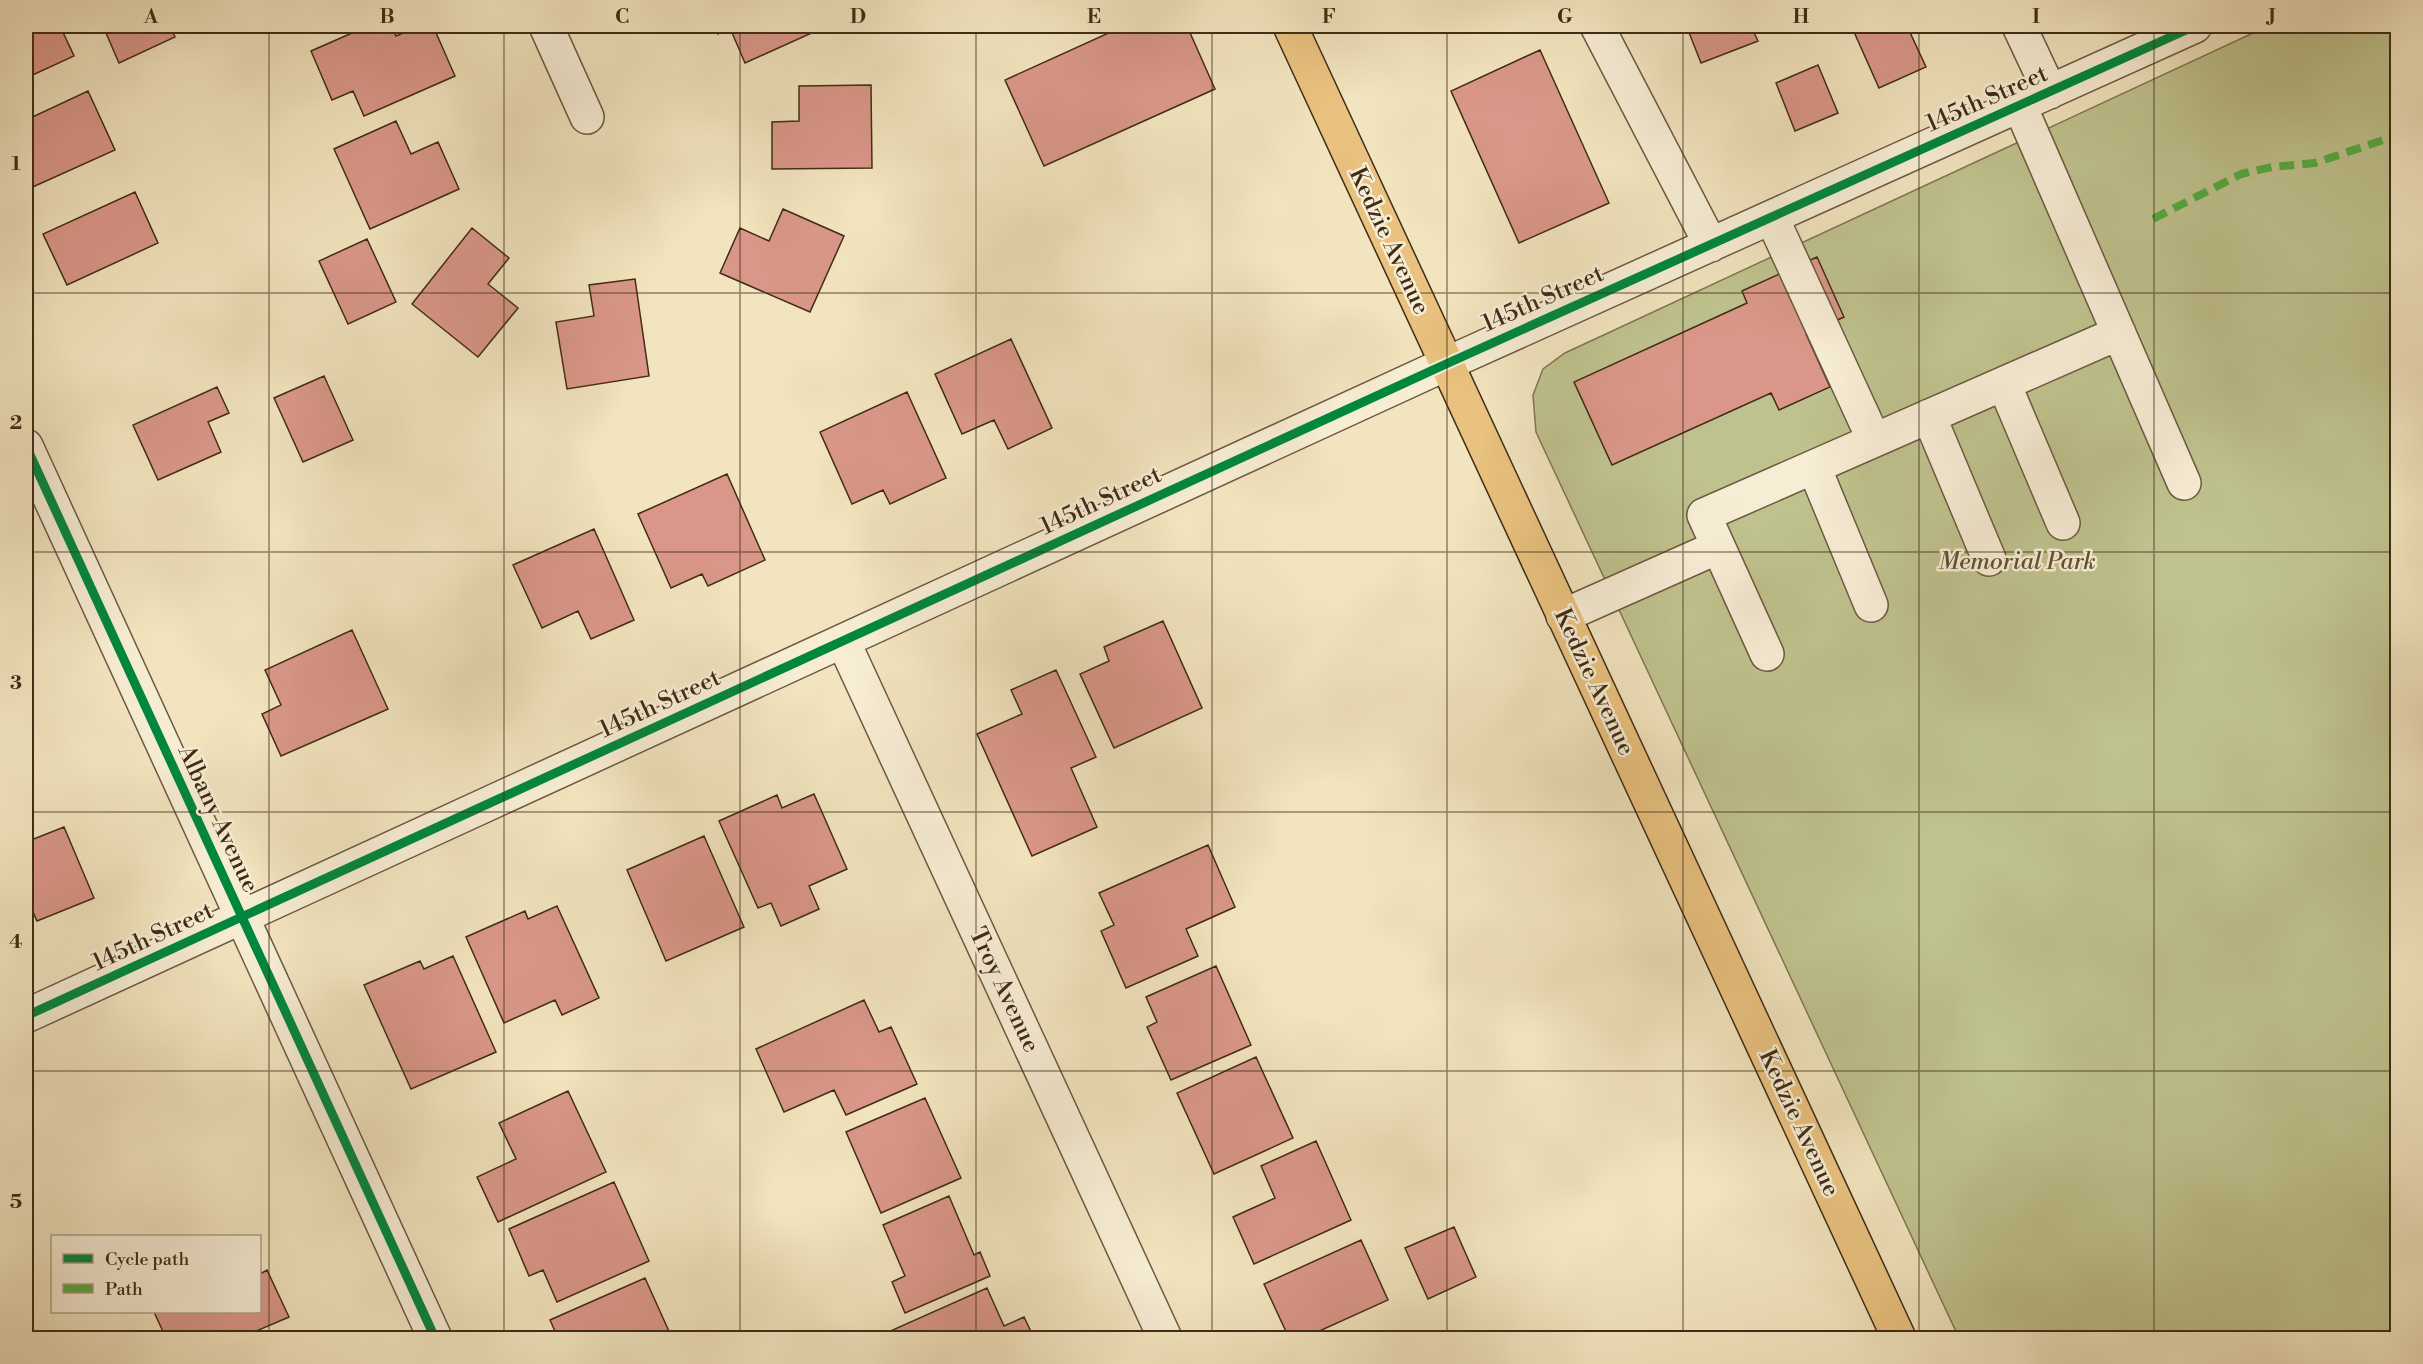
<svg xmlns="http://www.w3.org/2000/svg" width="2423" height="1364" font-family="'Libre Bodoni',serif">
<rect width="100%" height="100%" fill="#f2e4be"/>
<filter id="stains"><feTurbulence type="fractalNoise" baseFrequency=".00333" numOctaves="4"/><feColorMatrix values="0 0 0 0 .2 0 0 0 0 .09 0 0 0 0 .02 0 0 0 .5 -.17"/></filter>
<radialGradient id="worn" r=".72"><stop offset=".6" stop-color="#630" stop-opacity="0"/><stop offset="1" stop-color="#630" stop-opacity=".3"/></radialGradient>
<path fill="#bfc28e" stroke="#7f7752" stroke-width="1.5" d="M 2268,26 L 2397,26 L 2397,1338 L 1959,1338 L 1536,432 L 1533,395 L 1543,369 L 1565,353 Z"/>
<path fill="#da9789" stroke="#3f2c15" stroke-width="1.5" d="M 26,26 L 60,26 L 74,56 L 26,78 Z
M 103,26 L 170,26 L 175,37 L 119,63 Z
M 368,26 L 391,26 L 396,36 L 420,26 L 433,26 L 455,76 L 364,116 L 353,91 L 332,100 L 311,51 Z
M 714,26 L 827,26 L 745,63 L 730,28 L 718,34 Z
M 1124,26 L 1187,26 L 1215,89 L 1044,166 L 1005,80 Z
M 1700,26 L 1751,26 L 1758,41 L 1701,63 L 1688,30 Z
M 1869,26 L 1907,26 L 1926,67 L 1879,88 L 1854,32 Z
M 1540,50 L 1609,203 L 1519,243 L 1451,91 Z
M 1818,65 L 1838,113 L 1795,131 L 1776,83 Z
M 871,85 L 872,168 L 772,169 L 772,122 L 799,121 L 799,86 Z
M 88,91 L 115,150 L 26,190 L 26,120 Z
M 396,121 L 411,154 L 438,142 L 459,189 L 370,229 L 334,149 Z
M 135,192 L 158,243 L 67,285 L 43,234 Z
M 783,209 L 844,236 L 810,312 L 720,273 L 740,228 L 769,241 Z
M 472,228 L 509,258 L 488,284 L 518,308 L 478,357 L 412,304 Z
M 367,239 L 396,302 L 348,324 L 319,261 Z
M 1817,257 L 1844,317 L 1806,334 L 1830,387 L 1779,410 L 1771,393 L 1612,465 L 1574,382 L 1747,303 L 1742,291 Z
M 635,279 L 649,376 L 567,389 L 556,322 L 594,316 L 589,285 Z
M 1011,339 L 1052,428 L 1008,449 L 994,420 L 962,434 L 935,374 Z
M 324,376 L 353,440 L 303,462 L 274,398 Z
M 217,387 L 229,413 L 208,422 L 221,452 L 158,480 L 133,425 Z
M 907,392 L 946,478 L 890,504 L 883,490 L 852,504 L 820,432 Z
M 727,474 L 765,560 L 708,586 L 702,574 L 671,588 L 638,514 Z
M 594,529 L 634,620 L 591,639 L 578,611 L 542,628 L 513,565 Z
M 1163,621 L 1202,708 L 1114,748 L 1080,674 L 1109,661 L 1104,647 Z
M 352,630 L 388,709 L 281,756 L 262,714 L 281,705 L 265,670 Z
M 1056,670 L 1096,757 L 1071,768 L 1097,827 L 1032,856 L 977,734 L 1022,714 L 1011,690 Z
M 814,794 L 847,869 L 809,886 L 819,909 L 781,926 L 771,903 L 758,908 L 719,821 L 777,795 L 782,808 Z
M 64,827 L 94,898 L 37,921 L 26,896 L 26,842 Z
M 704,836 L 744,927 L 666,961 L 627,870 Z
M 1208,845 L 1235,907 L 1186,929 L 1198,956 L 1126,988 L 1101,931 L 1114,925 L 1099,893 Z
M 557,906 L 599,998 L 562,1015 L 555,1000 L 504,1023 L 466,937 L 525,911 L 528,919 Z
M 453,956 L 496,1052 L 411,1089 L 364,985 L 420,961 L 424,969 Z
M 1216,966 L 1251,1045 L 1171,1080 L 1147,1027 L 1157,1022 L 1146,997 Z
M 864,1000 L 879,1032 L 891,1027 L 917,1084 L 846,1115 L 834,1090 L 784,1112 L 756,1049 Z
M 1256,1057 L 1293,1138 L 1214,1174 L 1177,1093 Z
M 568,1091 L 606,1172 L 498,1222 L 477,1177 L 516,1159 L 499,1123 Z
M 925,1098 L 961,1178 L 881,1213 L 846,1132 Z
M 1316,1141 L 1351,1220 L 1254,1264 L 1233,1217 L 1275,1198 L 1261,1166 Z
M 614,1182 L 649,1261 L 557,1302 L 543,1270 L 529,1276 L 509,1229 Z
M 949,1196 L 974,1255 L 980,1252 L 990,1276 L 905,1313 L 892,1282 L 905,1276 L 883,1225 Z
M 1454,1227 L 1476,1277 L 1428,1299 L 1405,1248 Z
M 1361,1240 L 1388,1300 L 1304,1338 L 1289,1338 L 1264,1284 Z
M 267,1270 L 289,1317 L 240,1338 L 166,1338 L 154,1312 L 260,1312 L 260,1274 Z
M 645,1278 L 672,1338 L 558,1338 L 550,1320 Z
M 987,1288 L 1004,1326 L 1024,1317 L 1034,1338 L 891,1338 L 888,1332 Z"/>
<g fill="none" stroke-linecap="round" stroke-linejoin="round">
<defs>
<path id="minor" d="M 546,26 L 587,117
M 1597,26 L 1711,245
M 2019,26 L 2050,92
M 2020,106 L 2184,483
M 1772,218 L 1874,440
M 2004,384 L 2063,523
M 1929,416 L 1989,559
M 26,446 L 435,1338
M 1814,467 L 1871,605
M 1563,616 L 1718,547
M 843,641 L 1165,1338
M 1767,654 L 1704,515 L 2119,333
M 26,1016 L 1446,364 L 2195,26"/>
<path id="major" d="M 1290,26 L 1899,1338"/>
</defs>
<use href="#minor" stroke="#6c5a3f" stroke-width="36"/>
<use href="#major" stroke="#3f2c15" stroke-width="36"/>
<use href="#minor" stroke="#f7edd5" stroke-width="33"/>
<use href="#major" stroke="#e9c27f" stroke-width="33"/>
<path stroke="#56ab42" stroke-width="8" stroke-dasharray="15 8" stroke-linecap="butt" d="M 2153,219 L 2241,174 L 2272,167 L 2315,163 L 2398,135"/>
<defs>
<path id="cycleway" d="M 26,446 L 435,1338
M 26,1016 L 1446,364 L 2195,26"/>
</defs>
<use href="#cycleway" stroke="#f7edd5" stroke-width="13"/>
<use href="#cycleway" stroke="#00873e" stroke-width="9"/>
</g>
<path fill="none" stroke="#3f2c15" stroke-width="1.5" stroke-opacity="0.55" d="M 269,26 L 269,1338M 504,26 L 504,1338M 740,26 L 740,1338M 976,26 L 976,1338M 1212,26 L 1212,1338M 1447,26 L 1447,1338M 1683,26 L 1683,1338M 1919,26 L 1919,1338M 2154,26 L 2154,1338M 26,293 L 2398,293M 26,552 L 2398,552M 26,812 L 2398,812M 26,1071 L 2398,1071"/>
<g text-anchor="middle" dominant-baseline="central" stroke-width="5" stroke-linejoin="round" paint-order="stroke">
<g font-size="24" fill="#3f2c15" stroke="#f7edd5">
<text transform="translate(1987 99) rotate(-24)">145th Street</text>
<text transform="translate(1389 241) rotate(65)">Kedzie Avenue</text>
<text transform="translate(1543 299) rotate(-24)">145th Street</text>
<text transform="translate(1101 501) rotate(-25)">145th Street</text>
<text transform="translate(1594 682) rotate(65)">Kedzie Avenue</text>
<text transform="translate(660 704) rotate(-25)">145th Street</text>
<text transform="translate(218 819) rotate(65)">Albany Avenue</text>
<text transform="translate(153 937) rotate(-25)">145th Street</text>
<text transform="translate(1004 990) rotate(65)">Troy Avenue</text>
<text transform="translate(1799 1123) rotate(65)">Kedzie Avenue</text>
</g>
<g font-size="24" font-style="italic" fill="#5f5233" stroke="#f7edd5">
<text x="2017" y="562">Memorial Park</text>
</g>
</g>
<rect width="2423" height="1364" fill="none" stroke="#f2e4be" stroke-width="66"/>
<rect x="51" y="1235" width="210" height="78" fill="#f7edd5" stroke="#ada088" stroke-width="1.5"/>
<rect x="63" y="1254" width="30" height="9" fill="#00873e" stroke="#ada088" stroke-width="1.5"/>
<text x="105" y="1265" font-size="18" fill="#3f2c15">Cycle path</text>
<rect x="63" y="1284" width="30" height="9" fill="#56ab42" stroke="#ada088" stroke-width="1.5"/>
<text x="105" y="1295" font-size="18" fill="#3f2c15">Path</text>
<rect x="33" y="33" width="2357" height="1298" fill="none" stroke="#3f2c15" stroke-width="2"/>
<g font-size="20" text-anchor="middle" font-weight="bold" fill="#3f2c15">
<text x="151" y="23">A</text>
<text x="387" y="23">B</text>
<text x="622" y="23">C</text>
<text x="858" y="23">D</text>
<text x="1094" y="23">E</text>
<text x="1329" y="23">F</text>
<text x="1565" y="23">G</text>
<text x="1801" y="23">H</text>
<text x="2036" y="23">I</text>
<text x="2272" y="23">J</text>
<text x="16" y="170">1</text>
<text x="16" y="429">2</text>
<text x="16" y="689">3</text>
<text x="16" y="948">4</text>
<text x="16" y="1208">5</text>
</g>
<rect width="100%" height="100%" filter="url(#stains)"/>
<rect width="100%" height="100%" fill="url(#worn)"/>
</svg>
